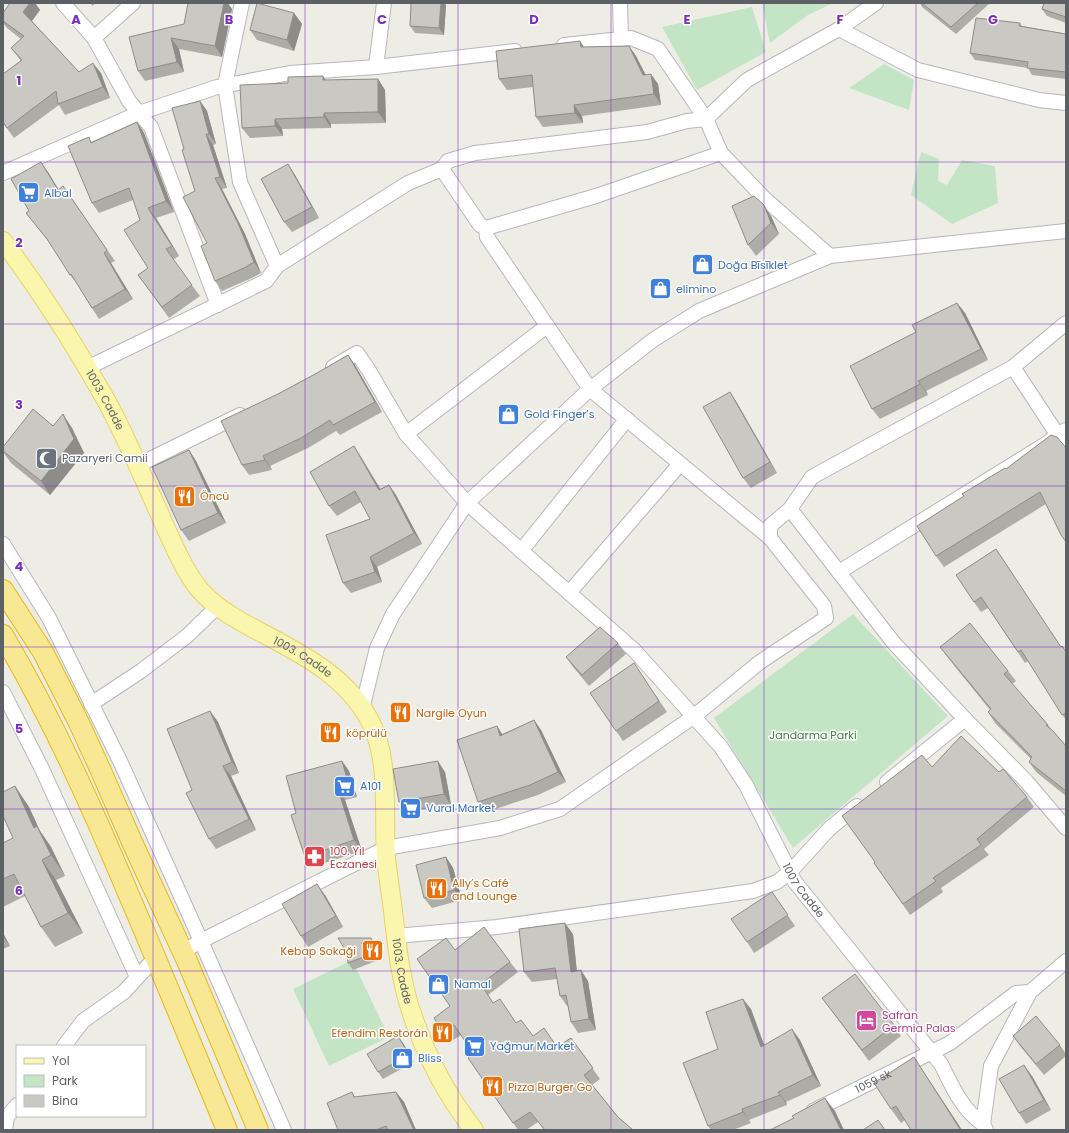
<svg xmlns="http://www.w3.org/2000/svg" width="1069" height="1133" font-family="Poppins,sans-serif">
<rect width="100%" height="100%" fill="#eeede5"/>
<path fill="#c3e5c6" d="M 762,3 L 833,3 L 808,15 L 770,43 Z
M 752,7 L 766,52 L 697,90 L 662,27 Z
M 884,64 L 914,80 L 909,110 L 849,88 Z
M 921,152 L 939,159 L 938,181 L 947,185 L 962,160 L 995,166 L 998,203 L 952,224 L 911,195 Z
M 853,614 L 948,716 L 793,848 L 714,718 Z
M 352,960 L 389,1037 L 329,1066 L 293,989 Z"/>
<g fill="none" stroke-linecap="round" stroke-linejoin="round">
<defs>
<g id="minor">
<path d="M 63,3 L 94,38 L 129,101 L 151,127 L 218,305"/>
<path d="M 242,3 L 225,85 L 240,182 L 277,266"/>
<path d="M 620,3 L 621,39"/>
<path d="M 839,29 L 918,70 L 1039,100 L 1066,103"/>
<path d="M 94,38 L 133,3"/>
<path d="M 564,45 L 631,38 L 658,49 L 706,119 L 721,153 L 765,199 L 830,256"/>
<path d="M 376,67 L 384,3"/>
<path d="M 442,169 L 480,225 L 486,228 L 596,196 L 721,153"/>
<path d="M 3,173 L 139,113 L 217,87 L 290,73 L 376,67 L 515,51"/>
<path d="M 486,228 L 487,237 L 590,389 L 770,538"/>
<path id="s1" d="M 333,367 L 357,353 L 368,369 L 406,434 L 467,503 L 634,650 L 721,747 L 746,785 L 795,882 L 941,1064 C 952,1086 962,1110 983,1124"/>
<path d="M 1013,367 L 1057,434 L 1064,440"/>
<path d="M 87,368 L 266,281 L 277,266 L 408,183 L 442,169 L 448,161 L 475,153 L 647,132 L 687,121 L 706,119 L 747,80 L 839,29 L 876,3"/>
<path d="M 406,434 L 547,326"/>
<path d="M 138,465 L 240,415"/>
<path d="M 790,509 L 893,642 L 965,719 L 1026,781 L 1066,828"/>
<path d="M 3,544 L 49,618 L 121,763 L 201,941 L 284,1130"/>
<path d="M 521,551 L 627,419"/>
<path d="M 839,572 L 1049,442 L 1057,434 L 1066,430"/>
<path d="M 569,593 L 680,464"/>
<path d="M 3,692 L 42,769 L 137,977"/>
<path d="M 91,704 L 141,671 L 187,636 L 218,606"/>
<path d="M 362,709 L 377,648 L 393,614 L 467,503 L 590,389 L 653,340 L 699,311 L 830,256 L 1066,231"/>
<path d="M 887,782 L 965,719"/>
<path d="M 396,936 L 497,927 L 753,891 L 777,882 L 790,872 L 829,829 L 857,806"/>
<path d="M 182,952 L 201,941 L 386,848 L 500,828 L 560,809 L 693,717 L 760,662 L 826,618 L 824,606 L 770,538 L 770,526 L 790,509 L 812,477 L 1013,367 L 1066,323"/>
<path d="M 64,1046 L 83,1021 L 124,992 L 156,957"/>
<path id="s2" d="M 813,1111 L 950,1043 L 1016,993 L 1030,992"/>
<path d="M 5,1130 L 7,1117 L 17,1105"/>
<path d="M 986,1130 L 983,1124 L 991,1066 L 1030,992 L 1066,961"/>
</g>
<g id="major">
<path id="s3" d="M 3,241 C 40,290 73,342 103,395 C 115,415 124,436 134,457 C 144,479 154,501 164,524 C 174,546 184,570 199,589 C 216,609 241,622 264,634 C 304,655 346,677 369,719 C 391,758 383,815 386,859 C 388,876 391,894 393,911 C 397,947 401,985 414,1020 C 428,1059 448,1097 474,1130"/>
</g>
<path id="highway" d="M 3,590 L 43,652 L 79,723 L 101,771 L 132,842 L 187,961 L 258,1130
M 3,635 C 52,718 91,805 128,893 C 162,972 194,1051 227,1130"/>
</defs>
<use href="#minor" stroke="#b5b7bb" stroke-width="16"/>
<use href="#major" stroke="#ead162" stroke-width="20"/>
<use href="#highway" stroke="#e8b80b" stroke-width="22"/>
<use href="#minor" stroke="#fff" stroke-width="14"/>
<use href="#major" stroke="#fbf6ad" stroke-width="18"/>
<use href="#highway" stroke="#f8e893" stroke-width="20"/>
</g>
<path fill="#aeaca7" d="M 10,3 L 35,3 L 40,10 L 32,21 L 79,72 L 101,73 L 110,98 L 65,115 L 59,105 L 14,138 L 3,123 L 3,74 L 21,61 L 11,48 L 21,39 L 7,28 L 3,23 L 3,13 Z
M 91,3 L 96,3 L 92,6 Z
M 229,3 L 229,5 L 232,9 L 222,57 L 179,49 L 184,72 L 145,81 L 138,71 L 184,24 Z
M 411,3 L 444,3 L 446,5 L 444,35 L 415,33 L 410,26 Z
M 920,3 L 990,3 L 956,34 L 922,7 Z
M 1066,3 L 1066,23 L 1047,16 L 1042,9 Z
M 294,13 L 302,24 L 294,51 L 257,40 L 250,30 Z
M 1020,23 L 1022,26 L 1066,34 L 1066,79 L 1032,75 L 1028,68 L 975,60 L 970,53 Z
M 580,41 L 584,47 L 629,46 L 636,56 L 645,75 L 658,84 L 661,105 L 582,116 L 583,123 L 543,127 L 536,117 L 533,87 L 507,90 L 499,79 Z
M 378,79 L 385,90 L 386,123 L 331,124 L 331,128 L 282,129 L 283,136 L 250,138 L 242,128 L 326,80 Z
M 200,101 L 207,111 L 216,144 L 213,145 L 227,188 L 222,189 L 245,234 L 261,273 L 252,278 L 222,291 L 215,281 L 207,243 L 195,191 L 184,149 Z
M 137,122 L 144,133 L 174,212 L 156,218 L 179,256 L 173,260 L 200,296 L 169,318 L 138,275 L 148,268 L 140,220 L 133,200 L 99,213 L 92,203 L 93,143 Z
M 288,164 L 295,175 L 319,218 L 292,232 L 284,222 Z
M 48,172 L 59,190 L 63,186 L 115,261 L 111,263 L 133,299 L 99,319 L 92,308 L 78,285 L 70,275 L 52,246 L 34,223 L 26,213 L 29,211 Z
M 771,216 L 779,234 L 756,256 L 748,245 Z
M 957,303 L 965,313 L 988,360 L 926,391 L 928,395 L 880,419 L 872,409 L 916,332 Z
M 348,355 L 355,365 L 382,412 L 340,435 L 336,431 L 308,448 L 270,466 L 272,470 L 249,475 L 242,465 L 278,394 L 317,373 Z
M 730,392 L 737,403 L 777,473 L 751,488 L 743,478 Z
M 53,426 L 72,428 L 84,453 L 50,495 L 11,463 L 3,452 L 3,447 Z
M 1051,435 L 1046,504 L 944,567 L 936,556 L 1006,469 Z
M 354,446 L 361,457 L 380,489 L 389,485 L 396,495 L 422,544 L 377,567 L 382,582 L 351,593 L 343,583 L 370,519 L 361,502 L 337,516 L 329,506 Z
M 189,450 L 196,461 L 226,523 L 189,541 L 181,530 Z
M 996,549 L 1061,647 L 1062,646 L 1066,651 L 1066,720 L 1028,661 L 1025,663 L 988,608 L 981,612 L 974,602 Z
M 618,643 L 626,654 L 589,686 L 573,667 L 566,657 Z
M 940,647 L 1008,671 L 1016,681 L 1012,684 L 1048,725 L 1051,729 L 1066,746 L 1066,796 L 1036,772 L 1029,762 L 1031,759 L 995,723 L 988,712 L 990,710 L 948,658 Z
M 641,674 L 667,712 L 623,741 L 616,731 Z
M 210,711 L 218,722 L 239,773 L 231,776 L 256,830 L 216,849 L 209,839 L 192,790 Z
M 534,720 L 541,730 L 566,782 L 538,795 L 486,812 L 478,802 L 497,726 L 502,734 Z
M 342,761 L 349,771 L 357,797 L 345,800 L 362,851 L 312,867 L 305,857 L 296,813 Z
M 932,767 L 999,772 L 1027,797 L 1034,807 L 984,849 L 989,855 L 941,888 L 943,892 L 910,915 L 874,863 Z
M 445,772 L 451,805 L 406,812 L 399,802 Z
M 15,786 L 29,807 L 40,831 L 51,847 L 65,876 L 56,880 L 83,933 L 55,947 L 41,927 L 25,896 L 3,907 L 3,843 L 13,838 Z
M 446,857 L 453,868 L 462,900 L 432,908 L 424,898 Z
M 772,892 L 795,926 L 754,953 L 747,942 Z
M 325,895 L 343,927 L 308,947 L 301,936 Z
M 3,933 L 10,946 L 3,949 Z
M 573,934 L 577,971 L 588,981 L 596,1030 L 578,1033 L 571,1022 L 568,1006 L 567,1006 L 560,996 L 557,979 L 532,982 L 524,972 Z
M 371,938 L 376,945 L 381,959 L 353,970 L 348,963 L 347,953 Z
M 510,962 L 518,972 L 488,995 L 493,1003 L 516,1023 L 533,1036 L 557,1047 L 571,1038 L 600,1079 L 592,1085 L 618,1117 L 633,1130 L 544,1130 L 538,1122 L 526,1130 L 518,1130 L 468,1058 L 474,1054 L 461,1035 L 450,1042 L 434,1018 Z
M 822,998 L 894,1025 L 901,1036 L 869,1061 Z
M 751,1009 L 764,1046 L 800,1040 L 821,1086 L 786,1102 L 787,1105 L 749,1120 L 751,1123 L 733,1130 L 711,1130 L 708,1126 L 718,1049 Z
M 1013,1036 L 1060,1045 L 1066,1054 L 1066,1056 L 1044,1075 L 1020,1046 Z
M 403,1043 L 414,1062 L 383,1079 L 378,1072 Z
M 914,1057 L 923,1071 L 962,1130 L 911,1130 L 905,1120 L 901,1123 L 891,1109 Z
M 1032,1076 L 1051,1110 L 1026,1124 L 1019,1113 Z
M 352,1092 L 355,1097 L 396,1092 L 404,1102 L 416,1130 L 338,1130 Z"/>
<path fill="#8d8c88" d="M 30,3 L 35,3 L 40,10 L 31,22 L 23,12 Z
M 224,3 L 229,3 L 229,5 L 232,9 L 222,57 L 215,46 Z
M 441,3 L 444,3 L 446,5 L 444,35 L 439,28 Z
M 294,13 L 302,24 L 294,51 L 287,40 Z
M 171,38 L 179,49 L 184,72 L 177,62 Z
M 580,41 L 587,52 L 581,47 Z
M 629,46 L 636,56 L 651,85 L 643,75 Z
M 93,63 L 101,73 L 110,98 L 103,87 Z
M 651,74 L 658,84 L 661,105 L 654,94 Z
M 323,76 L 330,86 L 323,80 Z
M 378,79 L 385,90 L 386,123 L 378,112 Z
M 200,101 L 207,111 L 216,144 L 209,134 Z
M 574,105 L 582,116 L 583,123 L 575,113 Z
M 324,113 L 331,124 L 331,128 L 324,117 Z
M 275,119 L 282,129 L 283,136 L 275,126 Z
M 137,122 L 144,133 L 174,212 L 166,201 Z
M 206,134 L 213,145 L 227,188 L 220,177 Z
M 41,162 L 48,172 L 65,201 L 58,190 Z
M 288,164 L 295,175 L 319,218 L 312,207 Z
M 215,178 L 222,189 L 245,234 L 261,273 L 254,262 Z
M 764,205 L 771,216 L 779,234 L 771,223 Z
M 148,208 L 156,218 L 179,256 L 172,246 Z
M 104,253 L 111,263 L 133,299 L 125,289 Z
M 957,303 L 965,313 L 988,360 L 981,349 Z
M 348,355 L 355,365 L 382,412 L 375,402 Z
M 918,381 L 926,391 L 928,395 L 920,384 Z
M 730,392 L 737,403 L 777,473 L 770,462 Z
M 63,414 L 72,428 L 84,453 L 50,495 L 41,481 Z
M 354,446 L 361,457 L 387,500 L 379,490 Z
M 189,450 L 196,461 L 226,523 L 218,513 Z
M 263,456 L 270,466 L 272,470 L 265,460 Z
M 389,485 L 396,495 L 422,544 L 414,533 Z
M 370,557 L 377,567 L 382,582 L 375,572 Z
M 210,711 L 218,722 L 239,773 L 232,762 Z
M 534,720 L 541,730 L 566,782 L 558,772 Z
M 497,726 L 504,737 L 500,736 Z
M 342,761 L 349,771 L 357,797 L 349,786 Z
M 438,761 L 445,772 L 451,805 L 444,794 Z
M 223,766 L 231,776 L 256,830 L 249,819 Z
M 15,786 L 29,807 L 40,831 L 51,847 L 65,876 L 51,855 L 34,828 Z
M 338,789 L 345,800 L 362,851 L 354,840 Z
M 446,857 L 453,868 L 462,900 L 454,890 Z
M 42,860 L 56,880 L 83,933 L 68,913 Z
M 317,884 L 325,895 L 343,927 L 336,916 Z
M 565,923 L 573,934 L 578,983 L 571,972 Z
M 3,933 L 10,946 L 3,937 Z
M 371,938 L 376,945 L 381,959 L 377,952 Z
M 581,970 L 588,981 L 596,1030 L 589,1019 Z
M 743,999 L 751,1009 L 769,1058 L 761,1047 Z
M 792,1029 L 800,1040 L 821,1086 L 813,1075 Z
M 398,1036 L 403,1043 L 414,1062 L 409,1055 Z
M 914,1057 L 923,1071 L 962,1130 L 960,1129 Z
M 1024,1065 L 1032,1076 L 1051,1110 L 1044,1100 Z
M 396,1092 L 404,1102 L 416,1130 L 414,1130 Z
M 778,1092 L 786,1102 L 787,1105 L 780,1095 Z
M 825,1098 L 835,1111 L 844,1130 L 841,1130 Z
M 742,1109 L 749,1120 L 751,1123 L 743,1112 Z"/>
<path fill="#cac8c2" stroke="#8d8c88" d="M 10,3 L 30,3 L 23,12 L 79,72 L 93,63 L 103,87 L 58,104 L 56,91 L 7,128 L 3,122 L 3,74 L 22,60 L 11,48 L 24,36 L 3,21 L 3,13 Z
M 188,3 L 224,3 L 215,46 L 171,38 L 177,62 L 138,71 L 129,37 L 184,24 Z
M 257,3 L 294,13 L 287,40 L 250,30 Z
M 411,3 L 441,3 L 439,28 L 410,26 Z
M 922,3 L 978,3 L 951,27 Z
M 1044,3 L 1066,3 L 1066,17 L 1042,9 Z
M 976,18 L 1020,23 L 1019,26 L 1066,34 L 1066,72 L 1027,68 L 1028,62 L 970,53 Z
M 580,41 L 581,47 L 629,46 L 643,75 L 651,74 L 654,94 L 574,105 L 575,113 L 536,117 L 532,75 L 499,79 L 496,51 Z
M 323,76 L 323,80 L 378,79 L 378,112 L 324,113 L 324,117 L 275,119 L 275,126 L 242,128 L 240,85 L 288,83 L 288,77 Z
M 200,101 L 209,134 L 206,134 L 220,177 L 215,178 L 238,223 L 254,262 L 244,268 L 215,281 L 201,246 L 207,243 L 183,197 L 195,191 L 182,150 L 184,149 L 172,108 Z
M 137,122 L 166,201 L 148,208 L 172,246 L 166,249 L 192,285 L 162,307 L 138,275 L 148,268 L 124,230 L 140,220 L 129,188 L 92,203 L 68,146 L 89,137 L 91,143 Z
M 41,162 L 58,190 L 63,186 L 107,250 L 104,253 L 125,289 L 92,308 L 71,274 L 70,275 L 47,239 L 26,213 L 29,211 L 11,179 Z
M 288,164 L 312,207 L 284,222 L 261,179 Z
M 754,196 L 764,205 L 771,223 L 748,245 L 732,206 Z
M 957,303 L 981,349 L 918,381 L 920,384 L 872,409 L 850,366 L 916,332 L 912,325 Z
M 348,355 L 375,402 L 333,425 L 330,420 L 301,438 L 263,456 L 265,460 L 242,465 L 221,421 L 278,394 L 317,373 Z
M 730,392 L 770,462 L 743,478 L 703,407 Z
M 33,409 L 53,426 L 63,414 L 74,439 L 41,481 L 3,451 L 3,447 Z
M 1051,435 L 1057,437 L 1066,448 L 1066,542 L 1061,535 L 1040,492 L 936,556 L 917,526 L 964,496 L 962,494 L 1005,468 L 1006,469 Z
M 354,446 L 379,490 L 389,485 L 414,533 L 370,557 L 375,572 L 343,583 L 326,535 L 370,519 L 355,491 L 329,506 L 310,472 Z
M 189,450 L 218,513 L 181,530 L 152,467 Z
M 996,549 L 1061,647 L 1062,646 L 1066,652 L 1066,713 L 1062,715 L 1021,650 L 1018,652 L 981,597 L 974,602 L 956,575 Z
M 970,623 L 1008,671 L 1004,674 L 1048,725 L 1046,725 L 1053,731 L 1066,746 L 1066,791 L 1029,762 L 1032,757 L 988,712 L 991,709 L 940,647 Z
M 600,627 L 618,643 L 582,675 L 566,657 Z
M 634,663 L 659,701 L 616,731 L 590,693 Z
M 210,711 L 232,762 L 223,766 L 249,819 L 209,839 L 186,793 L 192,790 L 167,729 Z
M 534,720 L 558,772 L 530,785 L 478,802 L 457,740 L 497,726 L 500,736 Z
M 961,736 L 999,772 L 1003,769 L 1027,797 L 977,839 L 981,845 L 933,878 L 936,881 L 903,904 L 874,863 L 875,862 L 842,816 L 922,755 L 932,767 Z
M 342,761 L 349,786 L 338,789 L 354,840 L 305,857 L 291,815 L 296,813 L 286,776 Z
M 438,761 L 444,794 L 399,802 L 393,769 Z
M 15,786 L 34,828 L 37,826 L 51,855 L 42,860 L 68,913 L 41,927 L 14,874 L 3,879 L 3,843 L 13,838 L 3,816 L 3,792 Z
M 446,857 L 454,890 L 424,898 L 416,865 Z
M 317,884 L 336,916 L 301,936 L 282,904 Z
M 772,892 L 788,915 L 747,942 L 731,919 Z
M 565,923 L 571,972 L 581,970 L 589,1019 L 571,1022 L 566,995 L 560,996 L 555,968 L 524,972 L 519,929 Z
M 484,927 L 510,962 L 481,984 L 493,1003 L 500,999 L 516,1023 L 521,1020 L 533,1036 L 544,1028 L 557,1047 L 571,1038 L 593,1068 L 584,1075 L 618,1117 L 633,1130 L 545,1130 L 530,1112 L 513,1123 L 468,1058 L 474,1054 L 454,1025 L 443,1032 L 434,1018 L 450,1006 L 417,959 L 446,938 L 455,950 Z
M 338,938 L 371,938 L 377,952 L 348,963 L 347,953 Z
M 855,974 L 894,1025 L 862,1050 L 822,998 Z
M 743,999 L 761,1047 L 792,1029 L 813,1075 L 778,1092 L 780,1095 L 742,1109 L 743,1112 L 708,1126 L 683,1063 L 718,1049 L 706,1012 Z
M 1036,1016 L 1060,1045 L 1036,1064 L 1013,1036 Z
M 398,1036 L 409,1055 L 378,1072 L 367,1054 Z
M 914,1057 L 960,1129 L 958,1130 L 911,1130 L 896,1106 L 891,1109 L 874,1083 Z
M 1024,1065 L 1044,1100 L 1019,1113 L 999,1079 Z
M 352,1092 L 354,1097 L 396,1092 L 414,1130 L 388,1130 L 386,1126 L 376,1130 L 338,1130 L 327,1103 Z
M 825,1098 L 841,1130 L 770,1130 L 794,1118 L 792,1116 Z
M 878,1120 L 885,1130 L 863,1130 Z"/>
<path fill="none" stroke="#7b2cbf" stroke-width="1" stroke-opacity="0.55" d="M 153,3 L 153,1130M 305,3 L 305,1130M 458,3 L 458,1130M 611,3 L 611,1130M 764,3 L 764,1130M 916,3 L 916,1130M 3,162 L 1066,162M 3,324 L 1066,324M 3,486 L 1066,486M 3,647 L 1066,647M 3,809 L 1066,809M 3,971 L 1066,971"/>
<defs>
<symbol id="supermarket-square" viewBox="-11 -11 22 22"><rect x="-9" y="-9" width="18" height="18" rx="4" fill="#3f7fe0" stroke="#fff"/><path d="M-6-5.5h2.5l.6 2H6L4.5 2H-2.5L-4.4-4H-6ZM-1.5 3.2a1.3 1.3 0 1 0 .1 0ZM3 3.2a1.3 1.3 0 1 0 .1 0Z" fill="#fff"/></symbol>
<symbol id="shop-square" viewBox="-11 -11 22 22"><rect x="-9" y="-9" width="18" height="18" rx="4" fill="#3f7fe0" stroke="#fff"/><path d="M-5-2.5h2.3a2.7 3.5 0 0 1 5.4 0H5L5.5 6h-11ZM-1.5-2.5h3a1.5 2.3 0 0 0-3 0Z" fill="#fff"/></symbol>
<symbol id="mosque-square" viewBox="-11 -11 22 22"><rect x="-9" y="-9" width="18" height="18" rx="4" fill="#6b7280" stroke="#fff"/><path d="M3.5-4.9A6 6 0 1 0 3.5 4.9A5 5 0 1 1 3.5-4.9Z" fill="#fff"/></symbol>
<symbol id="restaurant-square" viewBox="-11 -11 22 22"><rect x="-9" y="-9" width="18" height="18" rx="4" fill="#e8710a" stroke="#fff"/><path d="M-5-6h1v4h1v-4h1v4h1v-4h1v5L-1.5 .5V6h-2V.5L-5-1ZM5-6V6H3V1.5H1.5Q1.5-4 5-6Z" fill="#fff"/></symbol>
<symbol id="pharmacy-square" viewBox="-11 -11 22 22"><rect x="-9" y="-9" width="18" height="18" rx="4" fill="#e0444e" stroke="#fff"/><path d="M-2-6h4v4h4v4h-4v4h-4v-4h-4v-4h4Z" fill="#fff"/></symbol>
<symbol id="hotel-square" viewBox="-11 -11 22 22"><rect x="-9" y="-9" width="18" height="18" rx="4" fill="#d1479c" stroke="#fff"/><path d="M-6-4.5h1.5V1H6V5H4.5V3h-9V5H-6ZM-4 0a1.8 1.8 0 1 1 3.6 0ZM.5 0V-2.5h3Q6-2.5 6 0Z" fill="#fff"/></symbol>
</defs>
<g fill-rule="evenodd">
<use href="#supermarket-square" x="16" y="180" width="25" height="25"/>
<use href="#shop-square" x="690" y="252" width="25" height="25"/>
<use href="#shop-square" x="648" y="276" width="25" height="25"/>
<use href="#shop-square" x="496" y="402" width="25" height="25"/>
<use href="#mosque-square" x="34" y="446" width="25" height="25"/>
<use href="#restaurant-square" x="172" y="484" width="25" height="25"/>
<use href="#restaurant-square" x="388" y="700" width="25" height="25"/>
<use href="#restaurant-square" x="318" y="720" width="25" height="25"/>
<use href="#supermarket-square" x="332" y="774" width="25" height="25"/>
<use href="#supermarket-square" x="398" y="796" width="25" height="25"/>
<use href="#pharmacy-square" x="302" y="844" width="25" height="25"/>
<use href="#restaurant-square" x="424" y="876" width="25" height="25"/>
<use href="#restaurant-square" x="360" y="938" width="25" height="25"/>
<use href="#shop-square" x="426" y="972" width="25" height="25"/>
<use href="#hotel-square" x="854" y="1008" width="25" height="25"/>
<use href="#restaurant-square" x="430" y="1020" width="25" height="25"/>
<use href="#supermarket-square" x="462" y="1034" width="25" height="25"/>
<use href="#shop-square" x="390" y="1046" width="25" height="25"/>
<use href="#restaurant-square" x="480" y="1074" width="25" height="25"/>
</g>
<g text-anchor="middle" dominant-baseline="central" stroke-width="3" stroke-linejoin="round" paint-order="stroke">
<g font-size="11" fill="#366cbe" stroke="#fff" text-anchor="start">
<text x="44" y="193">Albal</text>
<text x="718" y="265">Doğa Bīsīklet</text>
<text x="676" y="289">elimino</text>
<text x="524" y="414">Gold Finger’s</text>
<text x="360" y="786">A101</text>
<text x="426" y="808">Vural Market</text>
<text x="454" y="984">Namal</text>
<text x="490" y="1046">Yağmur Market</text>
<text x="418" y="1058">Bliss</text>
</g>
<g font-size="11" fill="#5d6065" stroke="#fff">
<text stroke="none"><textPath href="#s3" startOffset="189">1003. Cadde</textPath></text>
<text stroke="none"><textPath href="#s3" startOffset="525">1003. Cadde</textPath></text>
<text stroke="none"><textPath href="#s1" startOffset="733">1007 Cadde</textPath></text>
<text stroke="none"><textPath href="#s3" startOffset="873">1003. Cadde</textPath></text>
<text stroke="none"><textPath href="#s2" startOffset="67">1059 sk</textPath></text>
</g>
<g font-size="11" fill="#5b616d" stroke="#fff" text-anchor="start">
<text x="62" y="458">Pazaryeri Camii</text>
</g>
<g font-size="11" fill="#c56008" stroke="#fff" text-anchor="start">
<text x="200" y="496">Öncü</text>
<text x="416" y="713">Nargile Oyun</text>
<text x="346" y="733">köprülü</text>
<text x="452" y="883">Ally’s Café<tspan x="452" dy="13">and Lounge</tspan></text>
<text x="356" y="951" text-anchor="end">Kebap Sokaği</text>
<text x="428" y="1033" text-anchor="end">Efendim Restorán</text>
<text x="508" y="1087">Pizza Burger Go</text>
</g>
<g font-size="11" fill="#388042" stroke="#fff">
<text x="813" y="735">Jandarma Parki</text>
</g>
<g font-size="11" fill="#be3a42" stroke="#fff" text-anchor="start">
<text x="330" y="851">100. Yıl<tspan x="330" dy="13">Eczanesi</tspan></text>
</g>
<g font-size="11" fill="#b23c85" stroke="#fff" text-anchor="start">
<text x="882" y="1015">Safran<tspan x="882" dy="13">Germia Palas</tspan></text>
</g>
</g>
<g font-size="13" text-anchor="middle" font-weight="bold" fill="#7b2cbf" stroke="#fff" stroke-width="3" stroke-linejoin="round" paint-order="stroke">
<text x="76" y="24">A</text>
<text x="229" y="24">B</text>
<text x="382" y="24">C</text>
<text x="534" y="24">D</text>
<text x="687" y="24">E</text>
<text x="840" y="24">F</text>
<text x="993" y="24">G</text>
<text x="19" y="85">1</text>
<text x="19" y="247">2</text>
<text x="19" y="409">3</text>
<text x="19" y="571">4</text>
<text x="19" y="733">5</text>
<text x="19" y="895">6</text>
</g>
<rect width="1069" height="1133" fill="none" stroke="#5d6065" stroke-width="8"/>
<rect x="16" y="1045" width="130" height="72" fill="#ffffff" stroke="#bebfc1"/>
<rect x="24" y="1058" width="20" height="6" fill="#fbf6ad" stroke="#bebfc1"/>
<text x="52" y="1065" font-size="12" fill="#5d6065">Yol</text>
<rect x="24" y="1075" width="20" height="12" fill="#c3e5c6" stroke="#bebfc1"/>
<text x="52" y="1085" font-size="12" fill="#5d6065">Park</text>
<rect x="24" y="1095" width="20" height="12" fill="#cac8c2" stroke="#bebfc1"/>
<text x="52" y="1105" font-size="12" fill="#5d6065">Bina</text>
</svg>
